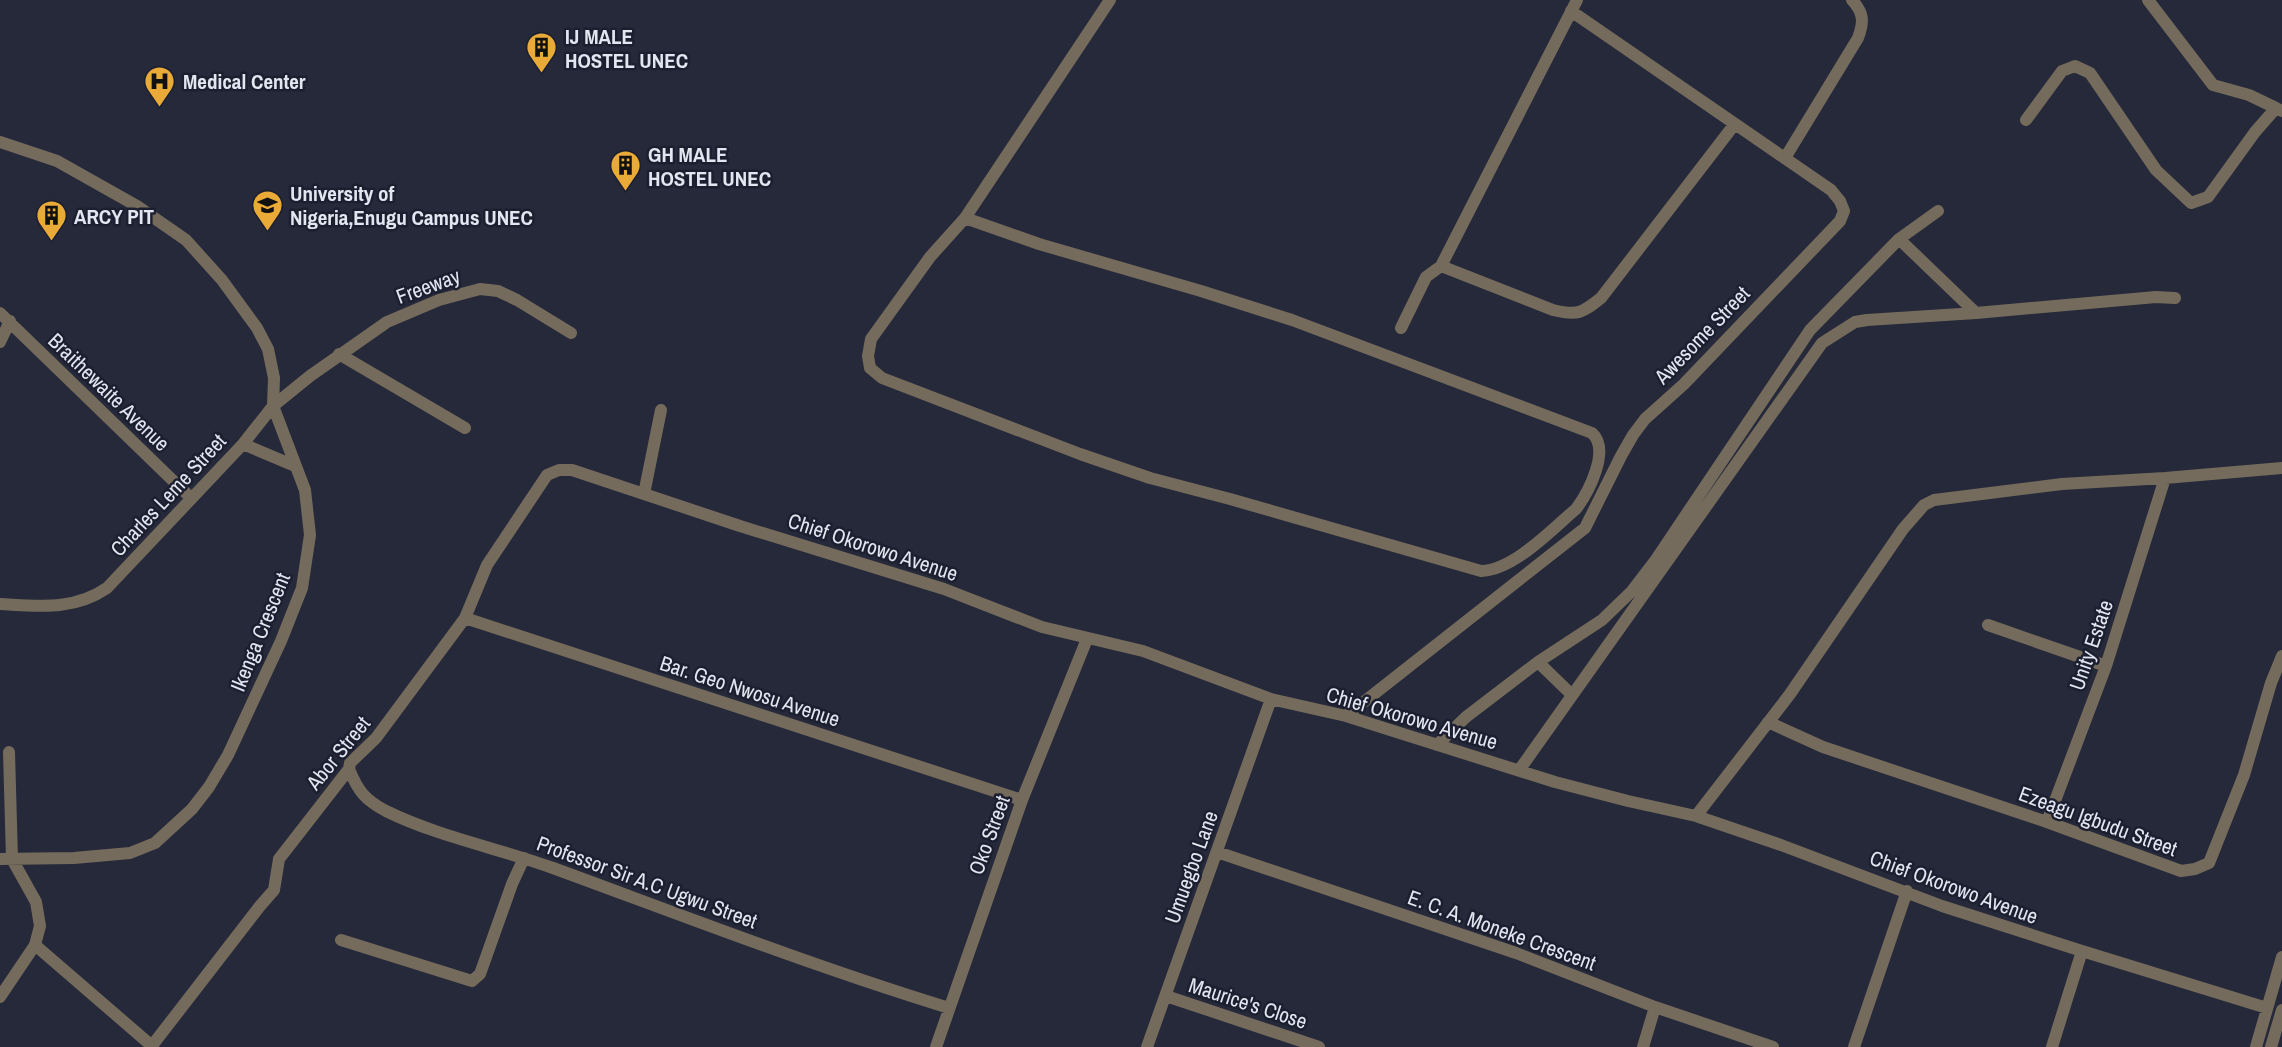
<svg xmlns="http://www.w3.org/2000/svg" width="2282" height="1047" font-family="'Archivo Narrow',sans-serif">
<rect width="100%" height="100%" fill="#252939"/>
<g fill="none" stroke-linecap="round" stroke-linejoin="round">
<path stroke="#756b5c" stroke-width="12" d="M 2148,0 L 2213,85 L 2249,95 L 2276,108
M 2026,120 L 2062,71 L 2075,66 L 2090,73 L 2156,170 L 2191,203 L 2208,197 L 2255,132 L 2276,108 L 2282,111
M 0,142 L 57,161 L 137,206 L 186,240 L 222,280 L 257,328 L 268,349 L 274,378 L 273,406 L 305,490 L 310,535 L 302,588 L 281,641 L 228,755 L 209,787 L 192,809 L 155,843 L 130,853 L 74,858 L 0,859
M 1785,158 L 1858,38 C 1864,22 1864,13 1852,0
M 965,218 L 1039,244 L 1201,291 L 1292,320 L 1592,433 C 1611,450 1588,493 1576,509 C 1551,530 1514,570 1481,571 L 1230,499 L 1150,478 L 1080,454 L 882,378 L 870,368 L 868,356 L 871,339 L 930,257 L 965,218 L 1110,0
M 1899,239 L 1976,313
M 1441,266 L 1553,310 C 1578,316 1582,313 1601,298 L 1734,125
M 0,313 L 191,498
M 1401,328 L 1426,277 L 1441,266 L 1577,0
M 0,342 L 10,321
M 339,354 L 465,428
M 243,444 L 295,466
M 644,494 L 661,410
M 0,604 C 39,606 73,611 107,588 L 243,444 L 273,406 L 310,376 L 387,322 L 439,300 L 480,289 L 498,291 L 517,300 L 571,333
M 465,618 L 1022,800
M 1988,625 L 2106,666
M 1538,662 L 1571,694
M 1346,716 L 1585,528 L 1621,456 L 1633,435 L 1645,419 L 1684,384 L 1840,221 L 1844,211 L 1840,201 L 1831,190 L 1571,11
M 1768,722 L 1823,747 L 2047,822 L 2181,871 L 2195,869 L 2209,863 L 2244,775 L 2271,683 L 2282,656
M 1437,745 L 1466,717 L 1538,662 L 1602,620 L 1632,591 L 1655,561 L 1810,330 L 1899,239 L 1938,211
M 349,769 C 358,791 365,800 386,811 C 439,837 498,848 553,868 C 684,916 815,967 949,1008
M 1520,769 L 1822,343 L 1855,322 L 1867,320 L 1976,313 L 2156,297 L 2175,298
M 1696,816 L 1790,694 L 1903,529 L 1924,505 L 1934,500 L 2062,484 L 2165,478 L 2282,468
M 2047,822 L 2106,666 L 2165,478
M 1217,852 L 1516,953 L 1655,1007 L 1773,1047
M 341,940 L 472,981 L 480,974 L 512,884 L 524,858
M 35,945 L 152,1046
M 1166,996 L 1319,1047
M 0,997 L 35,945 L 40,926 L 36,902 L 12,859 L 9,752
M 151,1047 L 260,906 L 274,890 L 279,859 L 349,769 L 350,763 L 376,738 L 465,618 L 487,565 L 547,475 L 559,470 L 572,470 L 740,526 L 944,589 L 1042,627 L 1143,651 L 1271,699 L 1346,716 L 1555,782 L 1628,801 L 1696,816 L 1781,845 L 1942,906 L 2082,951 L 2267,1008
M 936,1047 L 1022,800 L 1087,639
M 1147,1047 L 1271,699
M 1643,1047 L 1655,1007
M 1854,1047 L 1907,891
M 2052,1047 L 2082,951
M 2256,1047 L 2282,957
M 2271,1047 L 2282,1010"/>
</g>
<defs>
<symbol id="building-pin" viewBox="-11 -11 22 30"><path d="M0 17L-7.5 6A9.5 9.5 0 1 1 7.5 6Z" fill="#e9aa38" stroke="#1c1f2f"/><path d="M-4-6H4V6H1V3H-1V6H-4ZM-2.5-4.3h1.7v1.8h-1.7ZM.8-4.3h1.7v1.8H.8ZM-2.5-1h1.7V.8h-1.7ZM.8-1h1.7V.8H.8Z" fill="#111"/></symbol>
<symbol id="hospital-pin" viewBox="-11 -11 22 30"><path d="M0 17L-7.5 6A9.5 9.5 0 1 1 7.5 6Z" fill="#e9aa38" stroke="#1c1f2f"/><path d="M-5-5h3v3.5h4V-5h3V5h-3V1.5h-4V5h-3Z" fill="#111"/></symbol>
<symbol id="university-pin" viewBox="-11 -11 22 30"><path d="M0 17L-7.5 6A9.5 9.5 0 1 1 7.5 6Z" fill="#e9aa38" stroke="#1c1f2f"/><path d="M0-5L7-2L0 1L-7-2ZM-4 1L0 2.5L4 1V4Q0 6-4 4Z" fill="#111"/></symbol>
</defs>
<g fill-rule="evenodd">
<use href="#building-pin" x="524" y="30" width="35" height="47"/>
<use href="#hospital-pin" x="142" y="64" width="35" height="47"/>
<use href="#building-pin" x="608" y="148" width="35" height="47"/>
<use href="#university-pin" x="250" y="188" width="35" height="47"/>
<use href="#building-pin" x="34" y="198" width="35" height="47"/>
</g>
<g text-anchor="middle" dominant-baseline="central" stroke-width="5" stroke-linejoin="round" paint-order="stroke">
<g font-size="21" font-weight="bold" fill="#e3e6f1" stroke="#1c1f2f" text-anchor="start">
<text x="565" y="36">IJ MALE<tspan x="565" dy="24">HOSTEL UNEC</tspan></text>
<text x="183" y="81">Medical Center</text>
<text x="648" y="154">GH MALE<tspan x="648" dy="24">HOSTEL UNEC</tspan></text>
<text x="290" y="193">University of<tspan x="290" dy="24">Nigeria,Enugu Campus UNEC</tspan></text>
<text x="74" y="216">ARCY PIT</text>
</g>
<g font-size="21" fill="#e3e6f1" stroke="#1c1f2f">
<text transform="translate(428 286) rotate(-20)">Freeway</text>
<text transform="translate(1702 335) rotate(-46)">Awesome Street</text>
<text transform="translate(109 392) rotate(44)">Braithewaite Avenue</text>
<text transform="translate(168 495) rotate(-47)">Charles Leme Street</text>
<text transform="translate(873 547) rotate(18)">Chief Okorowo Avenue</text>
<text transform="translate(260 632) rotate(-68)">Ikenga Crescent</text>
<text transform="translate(2091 645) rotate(-71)">Unity Estate</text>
<text transform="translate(750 691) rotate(18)">Bar. Geo Nwosu Avenue</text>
<text transform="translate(1412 718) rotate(16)">Chief Okorowo Avenue</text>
<text transform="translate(338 753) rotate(-51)">Abor Street</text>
<text transform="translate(2098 821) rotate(20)">Ezeagu Igbudu Street</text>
<text transform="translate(989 835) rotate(-70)">Oko Street</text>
<text transform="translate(1191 867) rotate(-70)">Umuegbo Lane</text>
<text transform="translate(647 882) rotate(20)">Professor Sir A.C Ugwu Street</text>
<text transform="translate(1954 887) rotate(20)">Chief Okorowo Avenue</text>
<text transform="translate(1502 930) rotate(20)">E. C. A. Moneke Crescent</text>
<text transform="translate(1248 1003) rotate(18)">Maurice's Close</text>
</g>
</g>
</svg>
